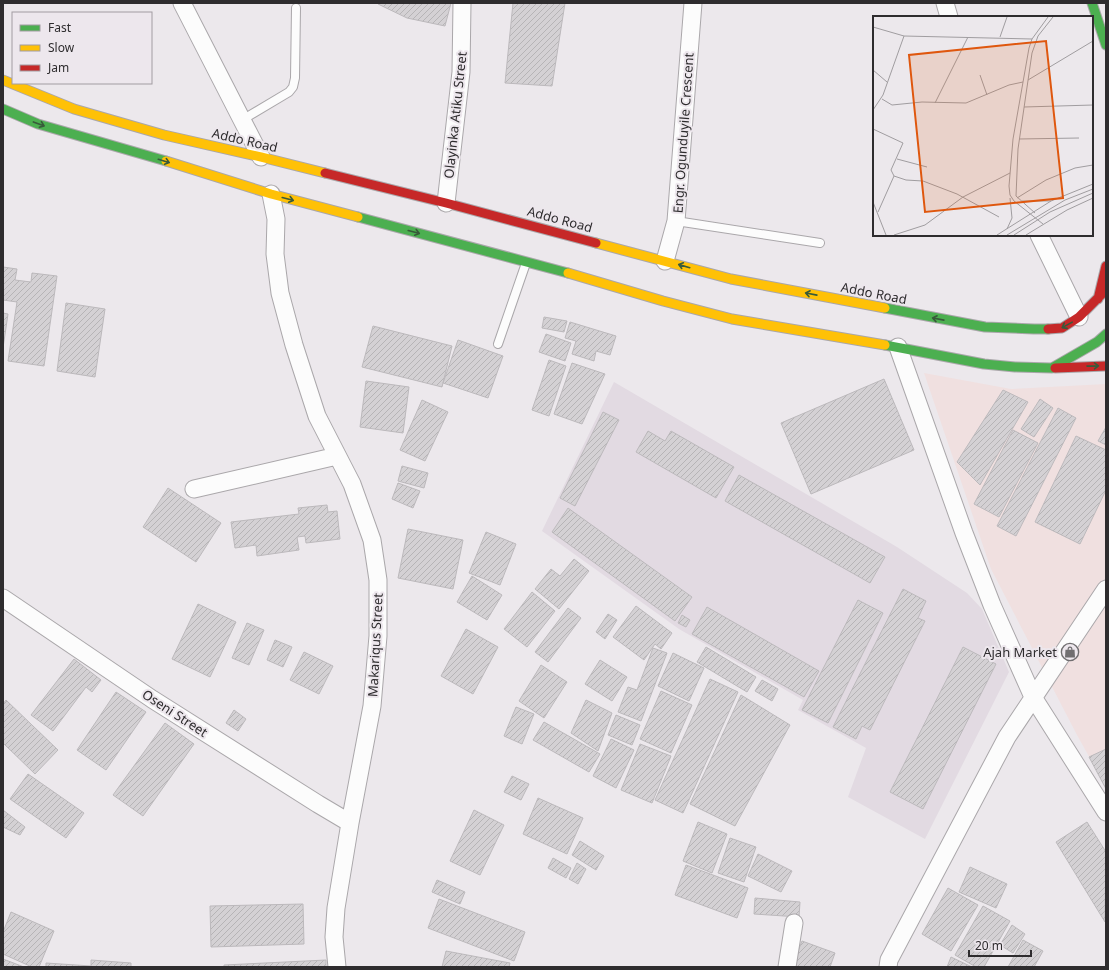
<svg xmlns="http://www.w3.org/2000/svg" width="1109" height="970" font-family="'Noto Sans',sans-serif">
<defs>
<pattern id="building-hatch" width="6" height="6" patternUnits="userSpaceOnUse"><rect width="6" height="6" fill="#d4d1d4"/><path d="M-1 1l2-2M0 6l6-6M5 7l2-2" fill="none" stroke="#b6b4b6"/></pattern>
</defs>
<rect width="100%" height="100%" fill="#ece8ec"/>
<path fill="#f0e0e0" d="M 924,373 L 1011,389 L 1106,384 L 1106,787 L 1077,735 L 991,569 Z"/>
<path fill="#e2dae2" d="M 614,382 L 897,547 L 967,593 L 982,609 L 1009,672 L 925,839 L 848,797 L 866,748 L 798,710 L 803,700 L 679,629 L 542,531 Z"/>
<path fill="url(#building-hatch)" stroke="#bcb9bc" d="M 378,3 L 451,3 L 445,26 L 407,18 L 378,4 Z
M 513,3 L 565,3 L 552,86 L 505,83 Z
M 3,267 L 17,269 L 15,280 L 31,282 L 32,273 L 57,276 L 44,366 L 8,361 L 17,302 L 3,300 Z
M 66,303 L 105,309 L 95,377 L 57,371 Z
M 3,313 L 8,314 L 3,348 Z
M 544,317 L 567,321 L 564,332 L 542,328 Z
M 570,322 L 616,336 L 610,355 L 596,351 L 594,361 L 572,354 L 576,341 L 565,338 Z
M 373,326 L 452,346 L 442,387 L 362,367 Z
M 546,334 L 571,343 L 565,361 L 539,352 Z
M 458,340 L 503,356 L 488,398 L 443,383 Z
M 549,360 L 566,366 L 549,416 L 532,410 Z
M 572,363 L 605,374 L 582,424 L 554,414 Z
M 884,379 L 914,450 L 811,494 L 781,423 Z
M 366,381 L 409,387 L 403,433 L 360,427 Z
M 1003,390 L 1028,402 L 980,485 L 957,462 Z
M 1040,399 L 1053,408 L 1034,437 L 1021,429 Z
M 422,400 L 448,412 L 425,461 L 400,450 Z
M 1058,408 L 1076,418 L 1016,536 L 997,526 Z
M 603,412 L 619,420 L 575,506 L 560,498 Z
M 1106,427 L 1106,445 L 1098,441 Z
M 1013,430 L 1038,443 L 999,517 L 974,504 Z
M 648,431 L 665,441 L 671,431 L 734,467 L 716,498 L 636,452 Z
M 1076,436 L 1106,450 L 1106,490 L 1080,544 L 1035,522 Z
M 402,466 L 428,473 L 424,488 L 398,481 Z
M 739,475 L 885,557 L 870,583 L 725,501 Z
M 398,483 L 420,491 L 413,508 L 392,499 Z
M 168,488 L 221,523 L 196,562 L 143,527 Z
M 327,505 L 328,512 L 337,511 L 340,539 L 306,543 L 305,536 L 297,537 L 299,550 L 257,556 L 256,545 L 235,548 L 231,522 L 299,514 L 298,508 Z
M 568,508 L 692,597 L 675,621 L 552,532 Z
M 408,529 L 463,540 L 453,589 L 398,578 Z
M 486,532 L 516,544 L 500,585 L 469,573 Z
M 574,559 L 589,571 L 559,609 L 535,589 L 551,569 L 560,576 Z
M 472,576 L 502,595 L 487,620 L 457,602 Z
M 903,589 L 926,601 L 918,618 L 925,621 L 870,730 L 862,726 L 856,739 L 833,727 Z
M 532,592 L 555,611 L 527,647 L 504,629 Z
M 858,600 L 883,613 L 828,723 L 802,710 Z
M 198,604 L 236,622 L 210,677 L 172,659 Z
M 636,606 L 672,633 L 661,649 L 655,644 L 644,660 L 613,637 Z
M 707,607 L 819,671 L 804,697 L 692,634 Z
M 568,608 L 581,618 L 548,662 L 535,652 Z
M 608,614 L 617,620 L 605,639 L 596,632 Z
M 682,615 L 690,620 L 686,627 L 678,623 Z
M 247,623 L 264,630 L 249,665 L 232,658 Z
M 466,629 L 498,647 L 473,694 L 441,676 Z
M 275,640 L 292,647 L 283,667 L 267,660 Z
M 706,647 L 756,677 L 747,692 L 697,662 Z
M 963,647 L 996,664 L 923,809 L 890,792 Z
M 653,648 L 667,653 L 641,721 L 618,712 L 628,687 L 637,690 Z
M 304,652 L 333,666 L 319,694 L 290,680 Z
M 673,653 L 704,668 L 689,701 L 658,686 Z
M 74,659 L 101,680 L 92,692 L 86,687 L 53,731 L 31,715 Z
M 600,660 L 627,677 L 612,701 L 585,684 Z
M 541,665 L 567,682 L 544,718 L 519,701 Z
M 710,679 L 738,692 L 683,813 L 655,800 Z
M 762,680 L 778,689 L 772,701 L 755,691 Z
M 661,691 L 692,705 L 671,753 L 640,739 Z
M 116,692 L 146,712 L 106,770 L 77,750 Z
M 741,695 L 790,725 L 735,826 L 690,804 Z
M 6,700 L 58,750 L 35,774 L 3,743 L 3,704 Z
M 586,700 L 612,713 L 598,751 L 571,733 Z
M 516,707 L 534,714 L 522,744 L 504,736 Z
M 234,710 L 246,719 L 238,731 L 226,723 Z
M 616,715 L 640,725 L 632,745 L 608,735 Z
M 544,722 L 600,754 L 589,772 L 533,740 Z
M 165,723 L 194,744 L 143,816 L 113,795 Z
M 611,739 L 634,750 L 616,788 L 593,776 Z
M 640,744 L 671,756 L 652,803 L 621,790 Z
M 1106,749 L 1106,789 L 1089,757 Z
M 28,774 L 84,813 L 66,838 L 10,799 Z
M 512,776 L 529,784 L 521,800 L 504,792 Z
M 538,798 L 583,818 L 567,854 L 523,834 Z
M 3,810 L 25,827 L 20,835 L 3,827 Z
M 474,810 L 504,825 L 480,875 L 450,861 Z
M 698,822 L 727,834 L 712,873 L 683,861 Z
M 1087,822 L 1106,852 L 1105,922 L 1056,842 Z
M 730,838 L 756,847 L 744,882 L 718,873 Z
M 580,841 L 604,856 L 596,870 L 572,855 Z
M 758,854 L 792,871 L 781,892 L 748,876 Z
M 553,858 L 571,868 L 566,878 L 548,868 Z
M 577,863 L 586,869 L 578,884 L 569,879 Z
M 686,865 L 748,888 L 737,918 L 675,895 Z
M 970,867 L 1007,884 L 996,908 L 959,892 Z
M 437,880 L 465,892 L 460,904 L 432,892 Z
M 948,888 L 978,905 L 951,951 L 922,934 Z
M 755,898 L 800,902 L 799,917 L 754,914 Z
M 439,899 L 525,932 L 514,961 L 428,928 Z
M 303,904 L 304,944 L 211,947 L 210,906 Z
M 983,906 L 1010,921 L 984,967 L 976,967 L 955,955 Z
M 11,912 L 54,931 L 39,967 L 32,967 L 3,954 L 3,932 Z
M 1012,925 L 1025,934 L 1013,953 L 1000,945 Z
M 1023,940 L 1043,951 L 1034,967 L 1008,967 Z
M 802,941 L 835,953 L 830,967 L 792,967 Z
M 446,951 L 510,963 L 509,967 L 442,967 Z
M 951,957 L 972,967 L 947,967 Z
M 3,959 L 24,967 L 3,967 Z
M 91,960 L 131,963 L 131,967 L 46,967 L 46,963 L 91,966 Z
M 326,960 L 326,967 L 224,967 L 224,965 Z"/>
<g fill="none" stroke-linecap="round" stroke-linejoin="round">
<defs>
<path id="lane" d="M 242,120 L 289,92 L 293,87 L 295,78 L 296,8
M 676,221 L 820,243
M 498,344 L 526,263"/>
<path id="street" d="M 182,3 L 261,157
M 945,3 L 949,17
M 271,194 L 276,219 L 275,254 L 280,293 L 294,345 L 317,416 L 352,484 L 372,540 L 378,580 L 378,636 L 372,706 L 350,823 L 336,908 L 334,937 L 337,967
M 446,203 L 461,72 L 462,3
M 1039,235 L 1079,317
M 665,261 L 676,221 L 693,3
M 898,347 L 964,533 L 992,605 L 1033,697 L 1106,812
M 194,489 L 337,456
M 3,598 L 152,699 L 318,804 L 350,823
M 787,967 L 794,923
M 888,967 L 889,960 L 1007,737 L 1106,589"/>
<path id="fast" d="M 1092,3 L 1106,45
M 3,109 L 38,124 L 166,161
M 358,217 L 568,273
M 885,308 L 985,327 L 1034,329 L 1048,329
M 885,345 L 984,364 L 1015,367 L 1052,368 L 1097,342 L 1106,334"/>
<path id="slow" d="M 3,80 L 74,109 L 164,135 L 261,157 L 325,173
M 166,161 L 271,194 L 358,217
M 596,243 L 731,279 L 885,308
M 568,273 L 663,301 L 732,319 L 885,345"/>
<path id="jam" d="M 325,173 L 446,203 L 596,243
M 1098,299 L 1106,266
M 1048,329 L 1062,328 L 1079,317 L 1106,290
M 1055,368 L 1106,366"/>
</defs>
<use href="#lane" stroke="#aaa7aa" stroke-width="10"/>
<use href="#street" stroke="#aaa7aa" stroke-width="19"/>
<use href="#fast" stroke="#aaa7aa" stroke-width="11"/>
<use href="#slow" stroke="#aaa7aa" stroke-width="11"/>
<use href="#jam" stroke="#aaa7aa" stroke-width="11"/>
<use href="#lane" stroke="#fcfcfc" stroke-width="8"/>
<use href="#street" stroke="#fcfcfc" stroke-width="17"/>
<use href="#fast" stroke="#4caf50" stroke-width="9"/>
<use href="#slow" stroke="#ffc107" stroke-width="9"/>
<use href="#jam" stroke="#c62828" stroke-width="9"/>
</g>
<defs><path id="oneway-shaft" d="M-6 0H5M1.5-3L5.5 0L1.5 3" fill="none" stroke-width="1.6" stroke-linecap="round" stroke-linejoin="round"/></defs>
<g stroke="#385a3a">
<use href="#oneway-shaft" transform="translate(39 124) rotate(20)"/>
<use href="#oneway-shaft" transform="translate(164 161) rotate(17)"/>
<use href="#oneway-shaft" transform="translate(288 199) rotate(15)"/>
<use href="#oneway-shaft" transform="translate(414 232) rotate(15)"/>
<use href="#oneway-shaft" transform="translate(684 266) rotate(-164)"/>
<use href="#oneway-shaft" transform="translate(811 294) rotate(-169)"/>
<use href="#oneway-shaft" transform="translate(938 319) rotate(-169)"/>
<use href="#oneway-shaft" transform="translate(1067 325) rotate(151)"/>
<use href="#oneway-shaft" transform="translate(1093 366) rotate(-1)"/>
</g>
<defs>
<symbol id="shop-ring" viewBox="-11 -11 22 22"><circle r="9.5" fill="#ede7ed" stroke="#706e70" stroke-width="1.5"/><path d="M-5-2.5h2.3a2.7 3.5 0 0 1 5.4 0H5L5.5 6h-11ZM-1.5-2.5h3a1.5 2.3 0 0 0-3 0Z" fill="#706e70"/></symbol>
</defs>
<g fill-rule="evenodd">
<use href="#shop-ring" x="1060" y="642" width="20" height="20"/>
</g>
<g text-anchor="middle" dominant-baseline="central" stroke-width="4" stroke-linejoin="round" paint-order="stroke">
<g font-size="13" fill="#2e2c2e" stroke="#ede7ed">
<text transform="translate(455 115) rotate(-84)">Olayinka Atiku Street</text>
<text transform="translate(683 133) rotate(-86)">Engr. Ogunduyile Crescent</text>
<text transform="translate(245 140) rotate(13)">Addo Road</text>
<text transform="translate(560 219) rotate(15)">Addo Road</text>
<text transform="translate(874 293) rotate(11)">Addo Road</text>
<text transform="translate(375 645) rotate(-87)">Makariqus Street</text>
<text transform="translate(175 713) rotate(33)">Oseni Street</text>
</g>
<g font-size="13" fill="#2e2c2e" stroke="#ede7ed" text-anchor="end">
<text x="1057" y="652">Ajah Market</text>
</g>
</g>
<g transform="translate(873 16)">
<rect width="220" height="220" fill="#ece8ec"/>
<path fill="none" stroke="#a09da0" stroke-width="1" d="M 0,11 L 31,20 L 159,23M 127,21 L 134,1M 0,54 L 14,66M 107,59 L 114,79M 155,64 L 220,25M 9,83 L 19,89 L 49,86 L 93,87 L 136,69 L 150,66M 62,87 L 95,21M 151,91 L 220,89M 0,94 L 10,79 L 31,20M 0,113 L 30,127 L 18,154 L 21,160 L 5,196M 146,123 L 206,122M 24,143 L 54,151M 21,160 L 33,164 L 50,165 L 84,178 L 126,201M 144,182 L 173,164 L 202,152 L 220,149M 149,185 L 178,185M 0,186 L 13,219M 162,197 L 143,180 L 145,133 L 159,37 L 165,20 L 180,1M 170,208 L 141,185 L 137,179 L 136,170 L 140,123 L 156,32 L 159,23 L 175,1M 134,213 L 139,202 L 137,182M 21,219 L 52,209 L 90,181 L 137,157M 124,219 L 178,185 L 220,168M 134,219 L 192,184 L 220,173M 141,219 L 177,196 L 220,177M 153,219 L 194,194 L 220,182"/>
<path fill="#df570e" fill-opacity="0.15" stroke="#df570e" stroke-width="2" d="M 173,25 L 190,182 L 52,196 L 36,39 Z"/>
<rect width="220" height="220" fill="none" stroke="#2e2c2e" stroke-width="2"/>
</g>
<rect width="1109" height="970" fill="none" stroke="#2e2c2e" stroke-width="8"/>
<rect x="12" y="12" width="140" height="72" fill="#ede7ed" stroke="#a19ca1"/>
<rect x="20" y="25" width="20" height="6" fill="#4caf50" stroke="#a19ca1"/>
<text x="48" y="32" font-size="12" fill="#2e2c2e">Fast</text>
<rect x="20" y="45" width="20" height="6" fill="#ffc107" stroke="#a19ca1"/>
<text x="48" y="52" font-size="12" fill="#2e2c2e">Slow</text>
<rect x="20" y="65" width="20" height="6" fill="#c62828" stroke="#a19ca1"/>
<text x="48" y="72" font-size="12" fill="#2e2c2e">Jam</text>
<path d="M969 950v6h62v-6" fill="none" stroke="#2e2c2e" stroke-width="2"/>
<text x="975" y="950" font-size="12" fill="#2e2c2e" stroke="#ede7ed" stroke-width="3" paint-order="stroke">20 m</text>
</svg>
